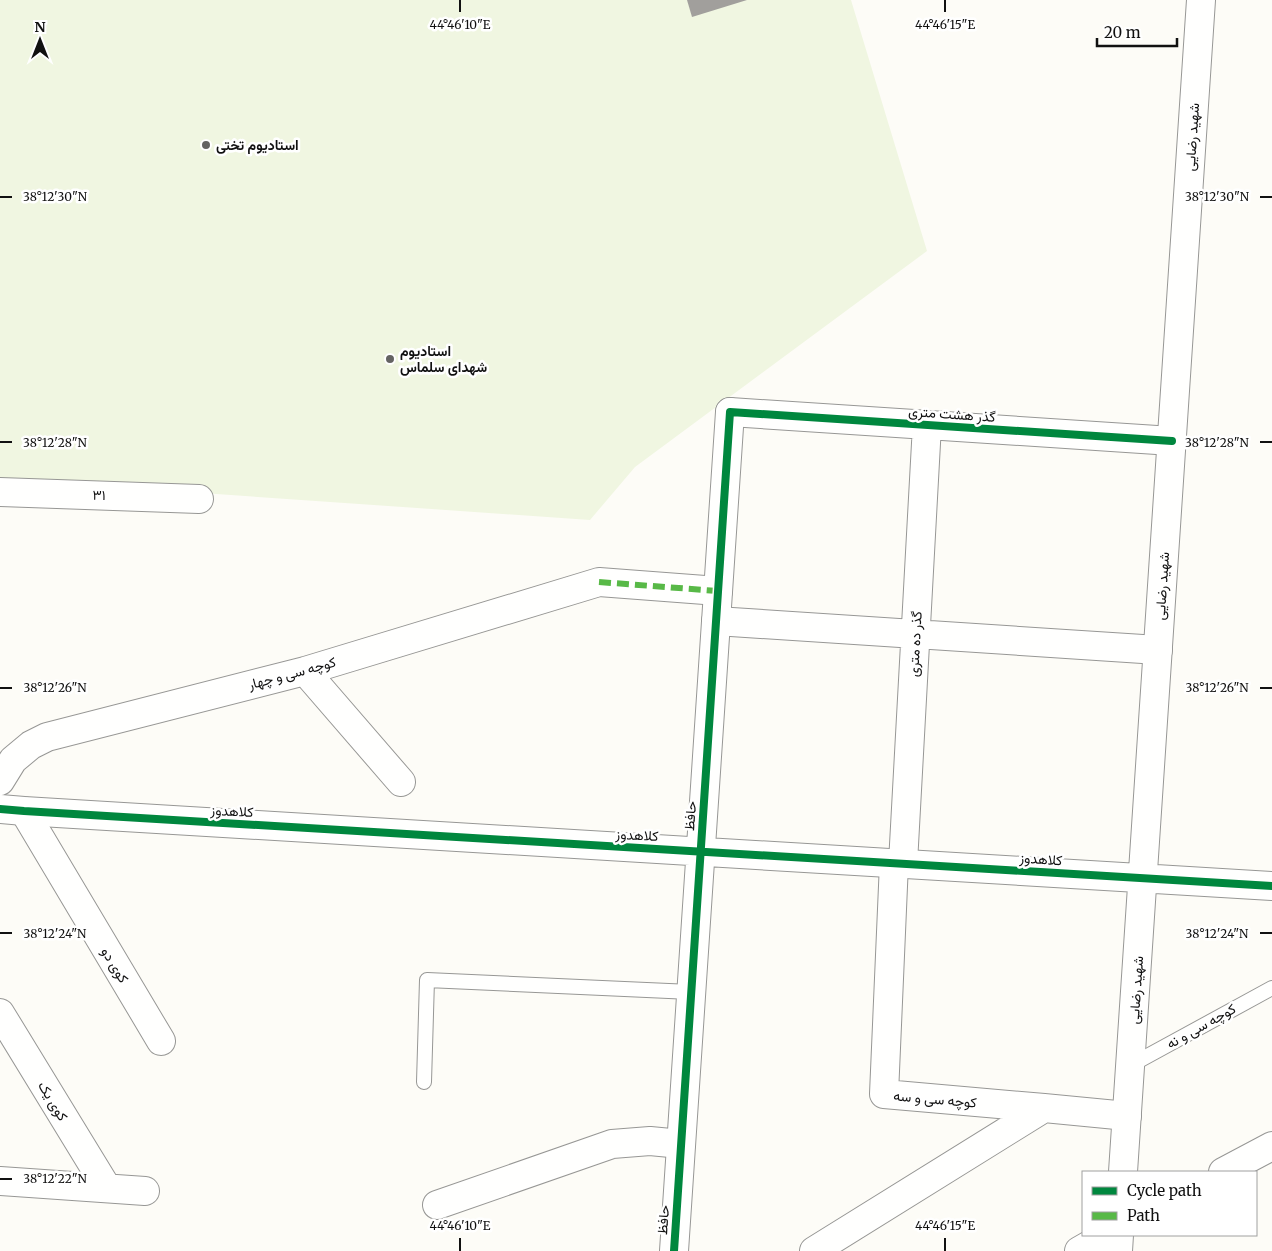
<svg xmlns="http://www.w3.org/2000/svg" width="1272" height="1251" font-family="Merriweather,Vazirmatn,serif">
<rect width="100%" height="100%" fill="#fdfcf7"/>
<path fill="#f0f6e1" d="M 0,0 L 851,0 L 927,251 L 635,467 L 590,520 L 0,479 Z"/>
<path fill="#a19f9c" d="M 687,0 L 747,0 L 692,17 Z"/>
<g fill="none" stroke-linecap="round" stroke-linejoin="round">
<defs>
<path id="service" d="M 1131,1065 L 1272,988
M 424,1082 L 427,980 L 691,992"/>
<path id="minor" d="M 730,412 L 1172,441
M 0,492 L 199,499
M 716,621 L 1158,650
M 305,671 L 401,782
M 0,781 L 13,760 L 31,745 L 47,737 L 305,671 L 599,582 L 718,591
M 24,811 L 161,1041
M 894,863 L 884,1094 L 1044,1108 L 1127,1116
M 903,863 L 927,425
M 0,1013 L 107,1188
M 1223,1172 L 1272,1146
M 0,1181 L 145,1191
M 437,1205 L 612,1144 L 650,1141 L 681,1144
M 814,1251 L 1044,1108
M 1079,1251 L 1107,1235"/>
<path id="tertiary" d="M 0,809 L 24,811 L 1272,886
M 1123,1172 L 1201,0
M 674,1251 L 730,412
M 1118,1251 L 1119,1235"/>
</defs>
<use href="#service" stroke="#979795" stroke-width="16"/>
<use href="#minor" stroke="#979795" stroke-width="30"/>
<use href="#tertiary" stroke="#979795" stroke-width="30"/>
<use href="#service" stroke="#fffffe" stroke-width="14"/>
<use href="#minor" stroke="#fffffe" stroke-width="28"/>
<use href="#tertiary" stroke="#fffffe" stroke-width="28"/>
<path stroke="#58b947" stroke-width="6" stroke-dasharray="12 6" stroke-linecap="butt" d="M 599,582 L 718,591"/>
<defs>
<path id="cycleway" d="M 0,809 L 24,811 L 1272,886
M 674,1251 L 730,412 L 1172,441"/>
</defs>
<use href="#cycleway" stroke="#fff" stroke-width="11"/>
<use href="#cycleway" stroke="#00873e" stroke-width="8"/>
</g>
<path fill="none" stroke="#111" stroke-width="2" d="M 460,0 L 460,12M 945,0 L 945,12M 0,197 L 12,197M 1260,197 L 1272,197M 0,442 L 12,442M 1260,442 L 1272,442M 0,688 L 12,688M 1260,688 L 1272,688M 0,933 L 12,933M 1260,933 L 1272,933M 0,1179 L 12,1179M 460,1238 L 460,1251M 945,1238 L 945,1251"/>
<g fill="#646362" stroke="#fff" stroke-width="2">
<circle cx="206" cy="145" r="5"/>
<circle cx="390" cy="359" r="5"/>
</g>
<g text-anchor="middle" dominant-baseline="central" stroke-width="5" stroke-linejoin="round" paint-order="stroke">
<g font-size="14" fill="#111" stroke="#fff">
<text transform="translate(1192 137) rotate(-86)">شهید رضایی</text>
<text transform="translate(952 414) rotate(4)">گذر هشت متری</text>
<text transform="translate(99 495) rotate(2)">۳۱</text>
<text transform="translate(1162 586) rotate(-86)">شهید رضایی</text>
<text transform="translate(915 644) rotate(-87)">گذر ده متری</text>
<text transform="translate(292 673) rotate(-15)">کوچه سی و چهار</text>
<text transform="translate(232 811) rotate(3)">کلاهدوز</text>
<text transform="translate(690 816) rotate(-86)">حافظ</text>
<text transform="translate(637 835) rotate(3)">کلاهدوز</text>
<text transform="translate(1041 859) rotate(4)">کلاهدوز</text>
<text transform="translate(115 965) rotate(59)">کوی دو</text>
<text transform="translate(1136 990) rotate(-86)">شهید رضایی</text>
<text transform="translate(1201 1026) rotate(-29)">کوچه سی و نه</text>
<text transform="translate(935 1099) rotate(5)">کوچه سی و سه</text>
<text transform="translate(53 1101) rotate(59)">کوی یک</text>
<text transform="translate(663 1220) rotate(-86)">حافظ</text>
</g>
<g font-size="14" font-weight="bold" fill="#111" stroke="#fff" text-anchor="start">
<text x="216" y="145">استادیوم تختی</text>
<text x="400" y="351">استادیوم<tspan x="400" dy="16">شهدای سلماس</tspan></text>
</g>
</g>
<g font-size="12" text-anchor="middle" fill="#111" stroke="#fff" stroke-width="5" stroke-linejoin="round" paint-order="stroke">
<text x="460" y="29">44°46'10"E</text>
<text x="945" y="29">44°46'15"E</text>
<text x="55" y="201">38°12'30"N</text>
<text x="1217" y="201">38°12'30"N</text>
<text x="55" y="447">38°12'28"N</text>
<text x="1217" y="447">38°12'28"N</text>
<text x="55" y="692">38°12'26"N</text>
<text x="1217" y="692">38°12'26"N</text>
<text x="55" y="938">38°12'24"N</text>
<text x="1217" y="938">38°12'24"N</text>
<text x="55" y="1183">38°12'22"N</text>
<text x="460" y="1230">44°46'10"E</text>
<text x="945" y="1230">44°46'15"E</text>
</g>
<rect x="1082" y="1171" width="175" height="65" fill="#ffffff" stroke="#a0a0a0"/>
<rect x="1092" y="1187" width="25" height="8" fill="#00873e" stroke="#a0a0a0"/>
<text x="1127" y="1196" font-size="15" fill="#111111">Cycle path</text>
<rect x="1092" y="1212" width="25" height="8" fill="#58b947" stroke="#a0a0a0"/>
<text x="1127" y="1221" font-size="15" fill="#111111">Path</text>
<g transform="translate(40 40)" stroke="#ffffff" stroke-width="4" paint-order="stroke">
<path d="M0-4L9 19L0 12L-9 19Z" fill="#111111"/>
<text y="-8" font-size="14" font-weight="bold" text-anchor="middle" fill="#111111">N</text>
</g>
<path d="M1097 38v8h80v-8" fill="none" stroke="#111111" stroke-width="2.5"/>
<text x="1104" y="38" font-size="15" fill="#111111" stroke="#ffffff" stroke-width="4" paint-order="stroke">20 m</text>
</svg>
